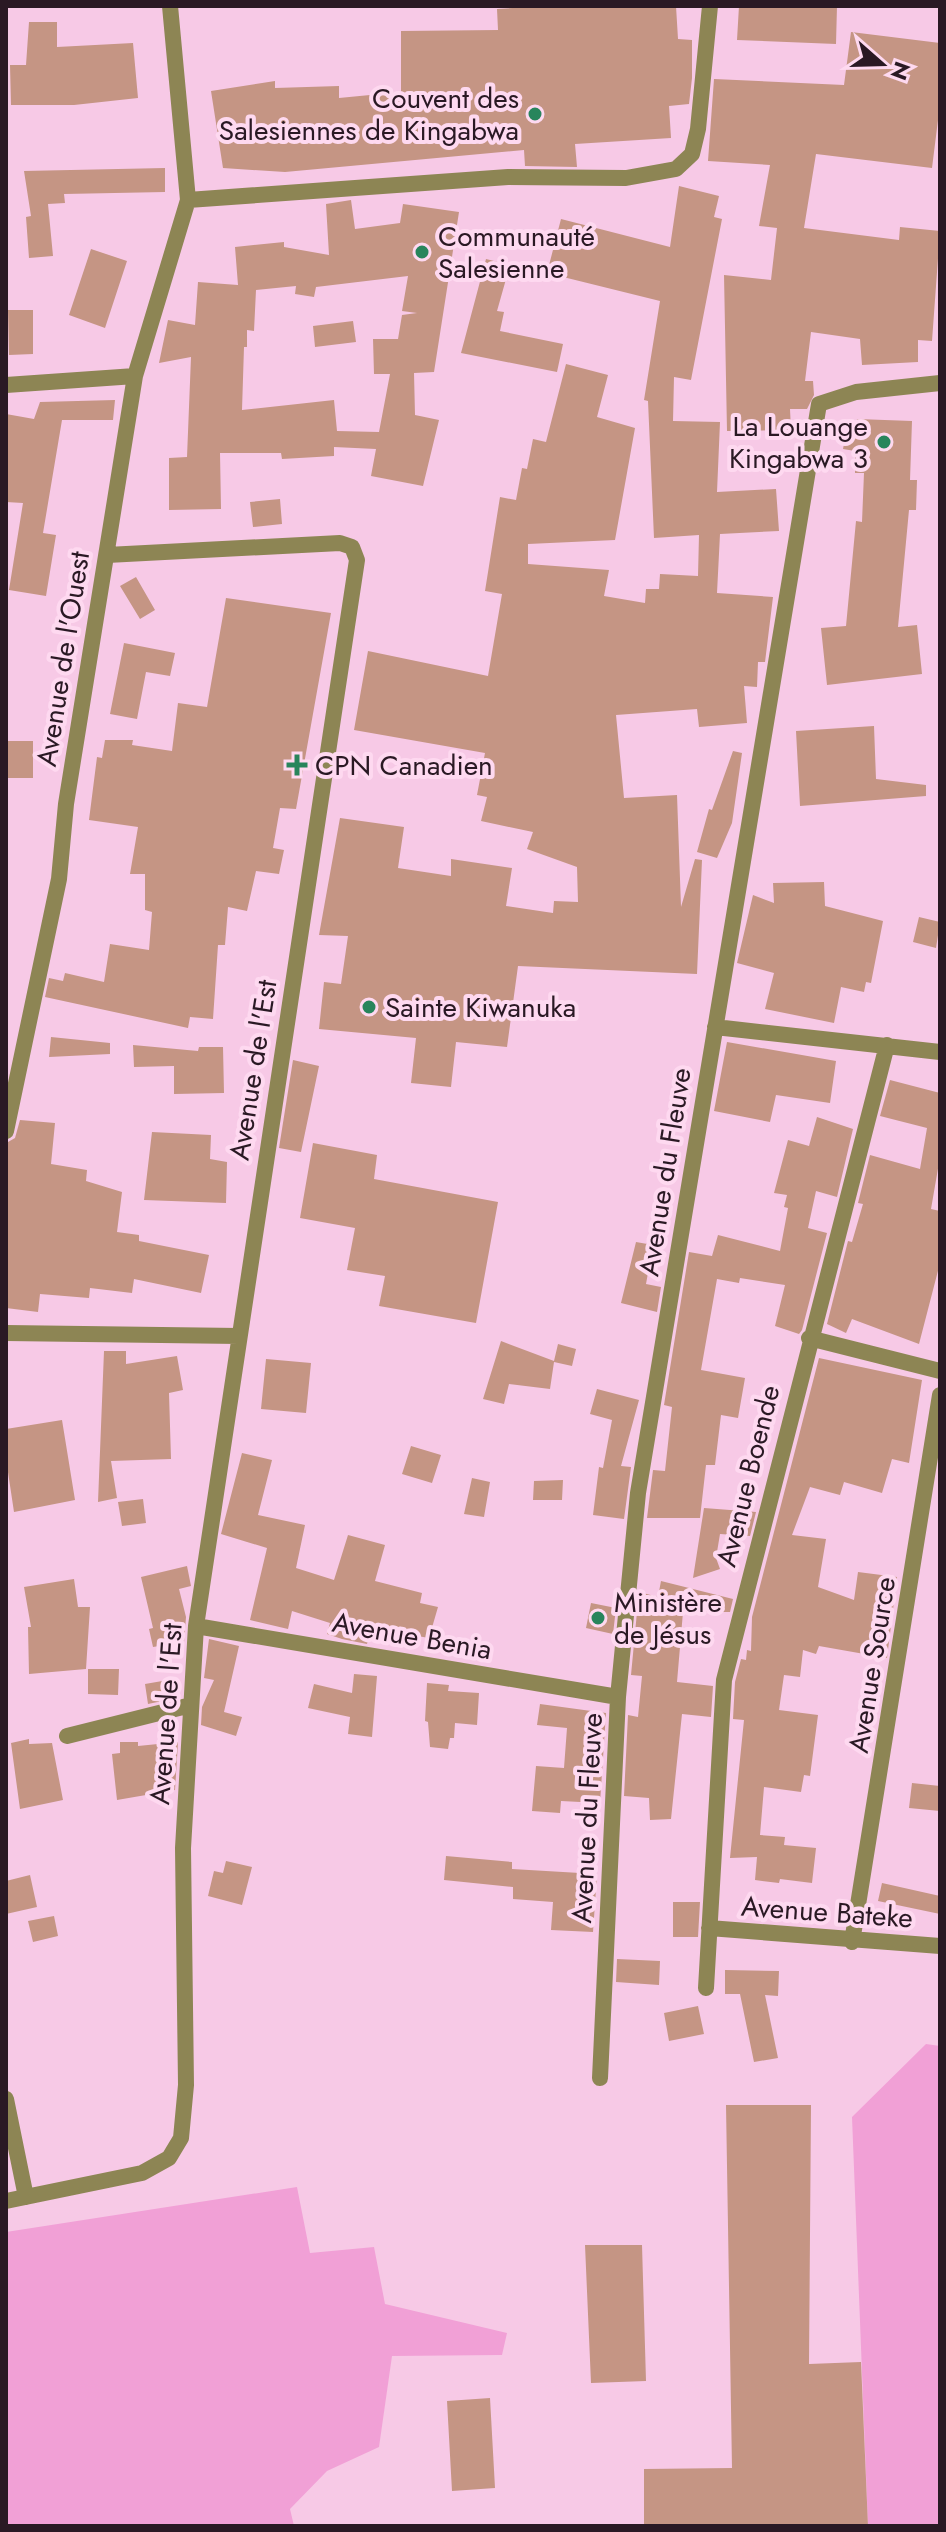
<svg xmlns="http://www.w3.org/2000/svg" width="946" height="2532" font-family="Jost,sans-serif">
<rect width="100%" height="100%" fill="#f7c9e6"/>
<path fill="#f1a0d6" d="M 926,2044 L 940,2046 L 940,2526 L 868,2526 L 852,2117 Z
M 297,2187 L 310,2253 L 374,2247 L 385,2304 L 507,2333 L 502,2355 L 392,2356 L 379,2447 L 327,2471 L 290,2509 L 294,2526 L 6,2526 L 6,2232 Z"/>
<path fill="#c59584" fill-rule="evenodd" d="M 548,6 L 676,6 L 678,39 L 692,40 L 692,78 L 689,104 L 669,106 L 671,138 L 575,144 L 577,167 L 525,166 L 524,150 L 285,172 L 223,168 L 211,91 L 275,81 L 275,88 L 339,86 L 339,98 L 401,92 L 401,31 L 498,30 L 497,9 Z
M 739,6 L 837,6 L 836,44 L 737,40 Z
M 29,22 L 57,22 L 57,47 L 133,43 L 138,98 L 74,105 L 11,105 L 10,65 L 26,65 Z
M 851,32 L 940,43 L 940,104 L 932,168 L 816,154 L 804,228 L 899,240 L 900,227 L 940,231 L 932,341 L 918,340 L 918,362 L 862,365 L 860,339 L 811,332 L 805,381 L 813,381 L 814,395 L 807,409 L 790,409 L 791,430 L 727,431 L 724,275 L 771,280 L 777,228 L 759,226 L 770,165 L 708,161 L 714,79 L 844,85 Z
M 165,168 L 165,192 L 64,194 L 65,203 L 48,204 L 53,256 L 29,258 L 26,217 L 31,216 L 24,171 Z
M 679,186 L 719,196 L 714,217 L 722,219 L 691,380 L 674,377 L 673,421 L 720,422 L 717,492 L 776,489 L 779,531 L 720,534 L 717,593 L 773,597 L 765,662 L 758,662 L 757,687 L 744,686 L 747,723 L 699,727 L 697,709 L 616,715 L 624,798 L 677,795 L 681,907 L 695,859 L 702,860 L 697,974 L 518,966 L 507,1047 L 456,1042 L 451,1087 L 411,1083 L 416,1038 L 319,1029 L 324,982 L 341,984 L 348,936 L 319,935 L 340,818 L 404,827 L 398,868 L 451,876 L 451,859 L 512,868 L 506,906 L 553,913 L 554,901 L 578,902 L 577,867 L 527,849 L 533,832 L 481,821 L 487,797 L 477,795 L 485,753 L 354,730 L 368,651 L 488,676 L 502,594 L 485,591 L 500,497 L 516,500 L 522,468 L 527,469 L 533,439 L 546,442 L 566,364 L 608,375 L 597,417 L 635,428 L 615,540 L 528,544 L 528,564 L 609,570 L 604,596 L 645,603 L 646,589 L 659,589 L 660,574 L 698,576 L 699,535 L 654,538 L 648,401 L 644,400 L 660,301 L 547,273 L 561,219 L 670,247 Z
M 351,200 L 355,229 L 400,223 L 403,204 L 459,212 L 434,372 L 414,373 L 415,415 L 439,420 L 423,486 L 371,476 L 376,449 L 334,447 L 334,456 L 282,459 L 281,453 L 220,453 L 221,509 L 169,510 L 169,458 L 187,457 L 191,357 L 159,363 L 168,320 L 195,325 L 198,282 L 238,285 L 235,247 L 284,242 L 284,247 L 329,255 L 326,204 ZM 408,276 L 402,311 L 417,313 L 402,315 L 398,339 L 373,339 L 374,374 L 390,374 L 379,432 L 337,431 L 334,400 L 242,410 L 244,347 L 247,347 L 247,330 L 254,331 L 256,290 L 296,286 L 295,294 L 314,297 L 316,287 Z
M 91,249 L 127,261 L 105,328 L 69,315 Z
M 486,259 L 510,265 L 497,311 L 504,312 L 500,331 L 563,344 L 557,372 L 461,353 Z
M 8,310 L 33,310 L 33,354 L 9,355 Z
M 353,321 L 356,342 L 315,347 L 313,326 Z
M 115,400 L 113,420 L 62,420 L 43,533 L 56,535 L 46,596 L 9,590 L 23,503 L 6,502 L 6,414 L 34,419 L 40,402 Z
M 857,419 L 912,421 L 910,480 L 917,480 L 916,510 L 909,510 L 898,627 L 917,625 L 922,674 L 827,685 L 821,628 L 846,626 L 856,521 L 862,522 L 864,473 L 855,473 L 855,451 L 843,449 L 848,423 L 856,425 Z
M 280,499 L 282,524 L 253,527 L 250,502 Z
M 136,577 L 155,610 L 140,619 L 120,586 Z
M 226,598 L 331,613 L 296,809 L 280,808 L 273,848 L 284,850 L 279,874 L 256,871 L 247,911 L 228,907 L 225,945 L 218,945 L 213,1019 L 190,1017 L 188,1028 L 45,997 L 49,978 L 63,981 L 65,973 L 104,982 L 110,944 L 149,950 L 152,912 L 145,910 L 145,874 L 130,874 L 138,827 L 89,820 L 97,757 L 102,758 L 105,740 L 133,740 L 132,745 L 172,751 L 178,703 L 207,707 Z
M 124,643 L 175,653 L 170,676 L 146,672 L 137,719 L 110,714 Z
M 874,726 L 876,779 L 926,785 L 926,796 L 800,806 L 796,731 Z
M 6,741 L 33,741 L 33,778 L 6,778 Z
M 733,751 L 742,753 L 732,823 L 717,858 L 697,852 L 709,809 L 712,810 Z
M 824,882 L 825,906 L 883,921 L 871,983 L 866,982 L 864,992 L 841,987 L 834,1023 L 765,1009 L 774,973 L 737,963 L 753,895 L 774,903 L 773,883 Z
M 919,917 L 940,922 L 936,948 L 913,942 Z
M 51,1037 L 110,1043 L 110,1054 L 49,1057 Z
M 727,1042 L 836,1061 L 830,1103 L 776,1095 L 770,1122 L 714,1111 Z
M 133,1045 L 198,1051 L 199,1047 L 223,1047 L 224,1093 L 174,1094 L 174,1066 L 134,1067 Z
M 293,1060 L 319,1066 L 301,1152 L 279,1148 Z
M 890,1080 L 940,1093 L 940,1157 L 931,1209 L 940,1211 L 940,1263 L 919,1344 L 852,1319 L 846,1333 L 827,1324 L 848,1241 L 852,1242 L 863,1204 L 858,1203 L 870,1155 L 920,1169 L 927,1128 L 880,1116 Z
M 817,1117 L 853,1129 L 837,1197 L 816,1191 L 808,1228 L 827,1233 L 802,1330 L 799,1334 L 775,1326 L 785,1285 L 740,1278 L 739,1283 L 717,1279 L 701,1370 L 745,1378 L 738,1418 L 721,1415 L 715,1465 L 706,1465 L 700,1518 L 647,1518 L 653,1470 L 665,1471 L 672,1407 L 664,1405 L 689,1252 L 712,1256 L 718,1235 L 780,1251 L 788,1208 L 784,1207 L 787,1195 L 774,1193 L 788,1140 L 809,1146 Z
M 20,1120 L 55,1123 L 51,1164 L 87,1170 L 86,1181 L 122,1192 L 117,1232 L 139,1235 L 139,1241 L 209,1255 L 201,1293 L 134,1279 L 132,1293 L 90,1288 L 89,1298 L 40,1294 L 38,1312 L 6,1308 L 6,1164 L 8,1142 L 15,1138 Z
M 152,1132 L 211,1135 L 210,1159 L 227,1162 L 226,1203 L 144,1200 Z
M 313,1143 L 377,1155 L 374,1179 L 498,1202 L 476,1323 L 379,1306 L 385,1276 L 347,1270 L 355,1228 L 300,1218 Z
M 636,1242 L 653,1245 L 646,1284 L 661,1287 L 657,1312 L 621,1303 Z
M 501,1341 L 554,1361 L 558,1344 L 576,1349 L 572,1366 L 554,1362 L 550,1389 L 509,1384 L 504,1404 L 483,1399 Z
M 104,1351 L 126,1351 L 126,1364 L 177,1356 L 183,1390 L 169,1393 L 171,1459 L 111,1461 L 117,1498 L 98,1502 Z
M 819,1358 L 922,1380 L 909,1463 L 892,1459 L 882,1493 L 844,1482 L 840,1495 L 810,1487 L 792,1535 L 826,1539 L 818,1587 L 854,1600 L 858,1572 L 897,1577 L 887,1658 L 819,1646 L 816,1654 L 803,1650 L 800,1677 L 784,1675 L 779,1710 L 818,1715 L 810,1776 L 804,1775 L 801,1792 L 764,1787 L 760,1835 L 785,1837 L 784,1845 L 816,1848 L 812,1883 L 780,1879 L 779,1883 L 755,1880 L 757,1857 L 730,1858 L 744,1720 L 733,1719 L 735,1682 L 741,1659 L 746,1660 L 747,1650 L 751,1651 L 752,1617 Z
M 266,1359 L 311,1363 L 306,1413 L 261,1409 Z
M 597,1389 L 639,1400 L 621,1466 L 631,1467 L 624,1519 L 593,1515 L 599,1467 L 603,1468 L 612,1420 L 590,1414 Z
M 62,1420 L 75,1500 L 14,1512 L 6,1459 L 6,1429 Z
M 411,1446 L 441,1455 L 432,1483 L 402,1474 Z
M 242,1453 L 272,1460 L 258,1515 L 305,1525 L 296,1568 L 334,1580 L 348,1535 L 385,1545 L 375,1581 L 422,1593 L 420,1603 L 438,1607 L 429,1638 L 371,1628 L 367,1644 L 342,1639 L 327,1634 L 330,1623 L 292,1611 L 288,1629 L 250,1620 L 267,1548 L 221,1534 Z
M 472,1478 L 490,1482 L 484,1517 L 464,1514 Z
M 563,1480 L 562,1500 L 533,1500 L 534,1481 Z
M 143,1499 L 146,1523 L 122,1526 L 118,1502 Z
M 704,1508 L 756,1512 L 750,1536 L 720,1534 L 716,1558 L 720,1569 L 693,1578 Z
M 187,1566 L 191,1586 L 179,1589 L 186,1617 L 184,1642 L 153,1647 L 149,1629 L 153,1628 L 141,1577 Z
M 74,1579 L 78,1607 L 90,1607 L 86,1669 L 29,1674 L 28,1627 L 31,1627 L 24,1587 Z
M 661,1581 L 733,1599 L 730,1612 L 683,1612 L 677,1682 L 713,1686 L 711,1717 L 682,1714 L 671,1819 L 650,1820 L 649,1798 L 624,1796 L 628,1715 L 638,1717 L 642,1676 L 631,1675 L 637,1612 L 643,1593 L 658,1597 Z
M 591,1603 L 616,1608 L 613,1634 L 586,1628 Z
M 209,1639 L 239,1646 L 224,1712 L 242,1717 L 236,1736 L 201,1725 L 202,1707 L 214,1680 L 204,1678 Z
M 88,1669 L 119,1669 L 118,1695 L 88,1694 Z
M 354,1674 L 377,1676 L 372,1737 L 348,1734 L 350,1717 L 308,1708 L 314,1684 L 352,1693 Z
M 168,1680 L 172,1699 L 148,1704 L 145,1684 Z
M 427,1683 L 449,1685 L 448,1691 L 479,1693 L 477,1725 L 455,1723 L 454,1738 L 450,1738 L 448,1749 L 430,1747 L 428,1722 L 425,1721 Z
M 540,1704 L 606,1713 L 600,1803 L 561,1801 L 560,1813 L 532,1811 L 536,1766 L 564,1768 L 567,1728 L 537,1725 Z
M 29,1739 L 29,1744 L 52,1743 L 63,1800 L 20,1809 L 11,1743 Z
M 120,1742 L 138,1742 L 138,1746 L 178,1742 L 175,1790 L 117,1800 L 112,1754 L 120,1753 Z
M 912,1783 L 940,1786 L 940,1811 L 909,1808 Z
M 446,1856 L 512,1862 L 512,1869 L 597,1874 L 593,1932 L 551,1930 L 553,1902 L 513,1899 L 513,1887 L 444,1880 Z
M 226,1861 L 252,1867 L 242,1905 L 208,1896 L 214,1871 L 223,1873 Z
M 30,1875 L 37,1907 L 6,1914 L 6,1881 Z
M 882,1883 L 940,1896 L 940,1914 L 878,1901 Z
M 673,1902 L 700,1902 L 698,1937 L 673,1937 Z
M 54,1916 L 58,1936 L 33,1942 L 28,1921 Z
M 617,1959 L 660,1961 L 659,1985 L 616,1982 Z
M 725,1970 L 779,1971 L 778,1996 L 765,1995 L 778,2058 L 754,2062 L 740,1994 L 725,1994 Z
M 698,2006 L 704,2034 L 669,2041 L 664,2013 Z
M 726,2105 L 811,2105 L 809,2364 L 861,2362 L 868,2526 L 644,2526 L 644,2469 L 732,2468 Z
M 585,2245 L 642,2245 L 646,2381 L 591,2383 Z
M 490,2398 L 495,2488 L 452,2491 L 447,2401 Z"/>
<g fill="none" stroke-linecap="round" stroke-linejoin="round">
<path stroke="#8d8554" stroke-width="16" d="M 188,200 L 508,177 L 626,178 L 676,169 L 692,154 L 698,129 L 710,6
M 6,385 L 135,376
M 715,1027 L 940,1052
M 6,1131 L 59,879 L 66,804 L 135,376 L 188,200 L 170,6
M 6,1333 L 239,1336
M 809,1338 L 940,1371
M 196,1626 L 618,1697
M 67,1736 L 191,1705
M 709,1928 L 940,1946
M 852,1942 L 940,1395
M 706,1988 L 724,1680 L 887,1045
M 600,2078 L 618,1697 L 638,1493 L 819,404 L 856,392 L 940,383
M 6,2099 L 26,2197
M 6,2201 L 142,2173 L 169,2158 L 181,2138 L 186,2085 L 183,1848 L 196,1626 L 357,560 L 352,547 L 340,543 L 107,555"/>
</g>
<g fill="#28855c" stroke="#fed9f0" stroke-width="3">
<circle cx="535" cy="114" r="8"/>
<circle cx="422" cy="252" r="8"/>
<circle cx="884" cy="442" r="8"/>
<path d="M293 753h8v8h8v8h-8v8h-8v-8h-8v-8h8z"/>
<circle cx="369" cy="1007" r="8"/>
<circle cx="598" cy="1618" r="8"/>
</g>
<g text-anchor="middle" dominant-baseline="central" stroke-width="8" stroke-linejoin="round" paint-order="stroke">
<g font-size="28" fill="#2a1924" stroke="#fed9f0" text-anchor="start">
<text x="519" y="98" text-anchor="end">Couvent des<tspan x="519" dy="32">Salesiennes de Kingabwa</tspan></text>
<text x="438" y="236">Communauté<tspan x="438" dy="32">Salesienne</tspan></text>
<text x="868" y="426" text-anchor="end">La Louange<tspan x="868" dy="32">Kingabwa 3</tspan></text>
<text x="315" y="765">CPN Canadien</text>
<text x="385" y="1007">Sainte Kiwanuka</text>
<text x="614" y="1602">Ministère<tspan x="614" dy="32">de Jésus</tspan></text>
</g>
<g font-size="28" fill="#2a1924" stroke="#fed9f0">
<text transform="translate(63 659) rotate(-81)">Avenue de l'Ouest</text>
<text transform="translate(253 1070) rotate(-81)">Avenue de l'Est</text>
<text transform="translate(665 1172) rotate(-81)">Avenue du Fleuve</text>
<text transform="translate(748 1476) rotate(-76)">Avenue Boende</text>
<text transform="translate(412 1636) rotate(10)">Avenue Benia</text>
<text transform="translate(872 1665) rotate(-81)">Avenue Source</text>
<text transform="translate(166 1714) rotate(-86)">Avenue de l'Est</text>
<text transform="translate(587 1818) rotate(-87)">Avenue du Fleuve</text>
<text transform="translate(827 1912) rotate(4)">Avenue Bateke</text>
</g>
</g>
<rect width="946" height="2532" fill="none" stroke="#2a1924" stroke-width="16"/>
<g transform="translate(882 64) rotate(110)" stroke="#fed9f0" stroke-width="6" paint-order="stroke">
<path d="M0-6L14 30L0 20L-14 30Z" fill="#2a1924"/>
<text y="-12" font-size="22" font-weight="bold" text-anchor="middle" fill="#2a1924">N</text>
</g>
</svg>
